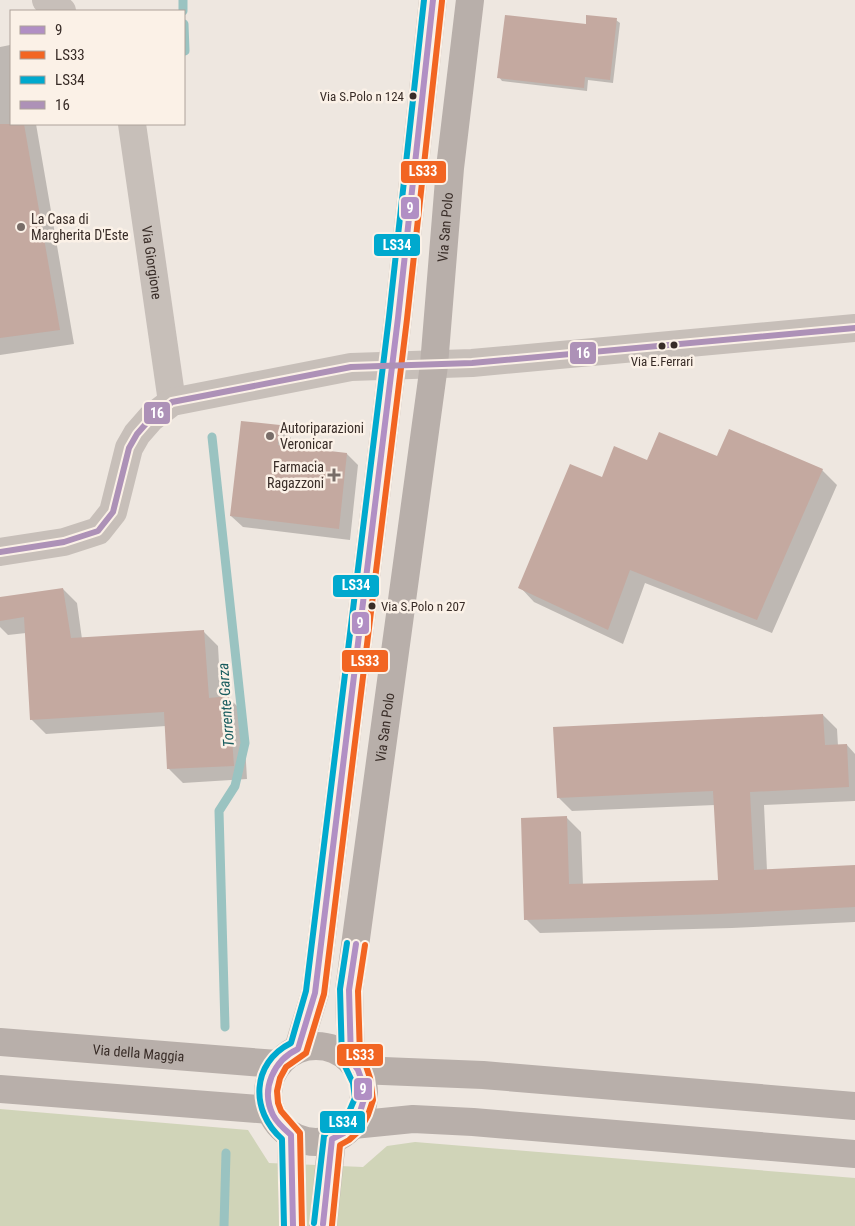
<svg xmlns="http://www.w3.org/2000/svg" width="855" height="1226" font-family="'Roboto Condensed',sans-serif">
<rect width="100%" height="100%" fill="#eee7e0"/>
<path fill="#d0d4b8" d="M 0,1109 L 248,1130 L 269,1163 L 363,1167 L 387,1146 L 415,1142 L 855,1178 L 855,1226 L 0,1226 Z"/>
<path fill="#0003" d="M 616,20 L 620,23 L 613,83 L 588,80 L 587,91 L 502,81 L 499,77 L 587,26 Z
M 10,45 L 11,47 L 11,124 L 36,124 L 74,344 L 0,355 L 0,47 Z
M 279,427 L 291,438 L 290,447 L 347,454 L 358,465 L 350,540 L 243,527 L 231,516 Z
M 718,458 L 822,470 L 837,485 L 772,633 L 645,583 L 623,644 L 534,602 L 520,587 L 602,479 L 648,461 Z
M 63,589 L 77,603 L 82,639 L 204,632 L 218,646 L 221,698 L 229,698 L 243,712 L 247,779 L 183,783 L 169,769 L 166,726 L 46,734 L 31,719 L 26,633 L 8,635 L 0,627 L 0,598 Z
M 823,715 L 837,729 L 838,746 L 847,745 L 855,754 L 855,801 L 764,805 L 767,871 L 855,867 L 855,922 L 732,928 L 540,933 L 526,919 L 567,818 L 581,832 L 583,885 L 719,881 L 715,805 L 572,811 L 558,797 Z"/>
<g fill="none" stroke-linecap="round" stroke-linejoin="round">
<path stroke="#9ac3c1" stroke-width="9" d="M 183,0 L 183,11
M 184,24 L 185,51
M 212,437 L 245,743 L 235,786 L 219,811 L 225,1027
M 224,1226 L 226,1153"/>
</g>
<path fill="#c4a9a0" d="M 505,15 L 586,24 L 586,15 L 617,18 L 610,80 L 585,77 L 584,88 L 497,78 Z
M 0,124 L 24,124 L 60,330 L 0,338 Z
M 241,421 L 280,425 L 278,445 L 347,453 L 339,529 L 230,516 Z
M 729,429 L 823,469 L 757,620 L 630,570 L 608,630 L 518,588 L 570,464 L 602,477 L 614,446 L 647,460 L 659,432 L 717,456 Z
M 63,588 L 71,638 L 204,630 L 209,698 L 229,696 L 234,766 L 167,769 L 164,712 L 30,720 L 24,617 L 0,621 L 0,597 Z
M 823,714 L 825,745 L 847,744 L 849,787 L 750,792 L 754,870 L 855,865 L 855,907 L 718,914 L 524,920 L 521,818 L 567,816 L 569,884 L 718,880 L 713,791 L 557,798 L 553,727 Z"/>
<g fill="none" stroke-linecap="round" stroke-linejoin="round">
<g stroke="#c7bfb9" stroke-width="28">
<path d="M 46,0 L 62,11"/>
<path id="s1" d="M 132,124 L 172,402"/>
<path d="M 0,552 L 64,542 L 98,531 L 113,512 L 129,448 L 137,434 L 151,418 L 172,402 L 351,367 L 472,363 L 855,328"/>
</g>
<g stroke="#b8afaa" stroke-width="28">
<path id="s2" d="M 0,1042 L 277,1064"/>
<circle cx="316" cy="1094" r="48"/>
<path d="M 298,1049 L 315,993 L 398,318 L 433,0"/>
<path id="s3" d="M 351,1060 L 349,990 L 434,365 L 450,168 L 470,0"/>
<path d="M 358,1070 L 483,1075 L 855,1106"/>
<path d="M 0,1089 L 270,1110"/>
<path d="M 353,1125 L 413,1119 L 473,1122 L 855,1154"/>
<path d="M 291,1135 L 293,1226"/>
<path d="M 323,1226 L 332,1139"/>
</g>
<defs>
<path id="bus-1" d="M 323,1224 L 332,1139 L 344,1133 L 353,1125 L 360,1112 L 364,1099 L 362,1081 L 358,1070 L 351,1060 L 349,990 L 356,944
M 293,1226 L 291,1135 C 284,1129 277,1123 273,1115 C 260,1089 274,1060 298,1049 L 315,993 L 398,318 L 433,0"/>
<path id="bus-2" d="M 332,1225 L 340,1145 L 349,1140 L 360,1130 L 368,1115 L 373,1100 L 370,1078 L 366,1066 L 360,1057 L 358,991 L 365,945
M 302,1226 L 300,1133 L 281,1111 L 278,1103 L 277,1091 L 280,1078 L 286,1067 L 306,1053 L 324,994 L 407,319 L 442,1"/>
<path id="bus-3" d="M 314,1223 L 324,1136 L 327,1132 L 339,1126 L 346,1119 L 355,1098 L 353,1083 L 342,1060 L 340,989 L 347,943
M 284,1226 L 282,1139 C 250,1111 251,1063 291,1043 L 306,991 L 389,317 L 424,0"/>
<path id="bus-4" d="M 0,552 L 64,542 L 98,531 L 113,512 L 129,448 L 137,434 L 151,418 L 172,402 L 351,367 L 472,363 L 855,328"/>
</defs>
<use href="#bus-1" stroke="#fbf1e7" stroke-width="10"/>
<use href="#bus-2" stroke="#fbf1e7" stroke-width="10"/>
<use href="#bus-3" stroke="#fbf1e7" stroke-width="10"/>
<use href="#bus-4" stroke="#fbf1e7" stroke-width="10"/>
<use href="#bus-1" stroke="#b18fc4" stroke-width="6"/>
<use href="#bus-2" stroke="#f26522" stroke-width="6"/>
<use href="#bus-3" stroke="#00a9ce" stroke-width="6"/>
<use href="#bus-4" stroke="#ad91b7" stroke-width="6"/>
</g>
<g fill="#382c27" stroke="#fbf1e7" stroke-width="2">
<circle cx="413" cy="96" r="4.5"/>
<circle cx="674" cy="345" r="4.5"/>
<circle cx="662" cy="346" r="4.5"/>
<circle cx="372" cy="606" r="4.5"/>
</g>
<g fill="#786d68" stroke="#fbf1e7" stroke-width="2">
<circle cx="21" cy="227" r="5"/>
<circle cx="270" cy="436" r="5"/>
<path d="M331.5 467.5h5v5h5v5h-5v5h-5v-5h-5v-5h5z"/>
</g>
<g text-anchor="middle" dominant-baseline="central" stroke-width="5" stroke-linejoin="round" paint-order="stroke">
<g font-size="13" fill="#382c27" stroke="#fbf1e7" text-anchor="end">
<text x="404" y="96">Via S.Polo n 124</text>
<text x="662" y="361" text-anchor="middle">Via E.Ferrari</text>
<text x="381" y="606" text-anchor="start">Via S.Polo n 207</text>
</g>
<g font-size="14" fill="#382c27" stroke="#fbf1e7" text-anchor="start">
<text x="31" y="219">La Casa di<tspan x="31" dy="16">Margherita D'Este</tspan></text>
<text x="280" y="428">Autoriparazioni<tspan x="280" dy="16">Veronicar</tspan></text>
<text x="324" y="467" text-anchor="end">Farmacia<tspan x="324" dy="16">Ragazzoni</tspan></text>
</g>
<g font-size="14" fill="#382c27" stroke="#fbf1e7">
<text stroke="none"><textPath href="#s3" startOffset="839">Via San Polo</textPath></text>
<text stroke="none"><textPath href="#s1" startOffset="140">Via Giorgione</textPath></text>
<text stroke="none"><textPath href="#s3" startOffset="335">Via San Polo</textPath></text>
<text stroke="none"><textPath href="#s2" startOffset="139">Via della Maggia</textPath></text>
</g>
<g font-size="15" font-style="italic" fill="#185c5e" stroke="#fbf1e7">
<text transform="translate(226 705) rotate(-94)">Torrente Garza</text>
</g>
</g>
<g stroke="#fbf1e7" stroke-width="2">
<rect x="400" y="160" width="47" height="24" rx="5" fill="#f26522"/>
<rect x="400" y="196" width="20" height="24" rx="5" fill="#b18fc4"/>
<rect x="373" y="233" width="48" height="24" rx="5" fill="#00a9ce"/>
<rect x="569" y="341" width="28" height="24" rx="5" fill="#ad91b7"/>
<rect x="143" y="401" width="28" height="24" rx="5" fill="#ad91b7"/>
<rect x="332" y="574" width="48" height="24" rx="5" fill="#00a9ce"/>
<rect x="351" y="611" width="19" height="24" rx="5" fill="#b18fc4"/>
<rect x="341" y="649" width="48" height="24" rx="5" fill="#f26522"/>
<rect x="336" y="1043" width="48" height="24" rx="5" fill="#f26522"/>
<rect x="353" y="1077" width="20" height="24" rx="5" fill="#b18fc4"/>
<rect x="319" y="1110" width="47" height="24" rx="5" fill="#00a9ce"/>
</g>
<g font-size="14" text-anchor="middle" font-weight="bold" fill="#fff">
<text x="423" y="176">LS33</text>
<text x="410" y="213">9</text>
<text x="397" y="250">LS34</text>
<text x="583" y="358">16</text>
<text x="157" y="418">16</text>
<text x="356" y="590">LS34</text>
<text x="360" y="628">9</text>
<text x="365" y="666">LS33</text>
<text x="360" y="1060">LS33</text>
<text x="363" y="1094">9</text>
<text x="343" y="1127">LS34</text>
</g>
<rect x="10" y="10" width="175" height="115" fill="#fbf1e7" stroke="#ada29a"/>
<rect x="20" y="26" width="25" height="8" fill="#b18fc4" stroke="#ada29a"/>
<text x="55" y="35" font-size="15" fill="#382c27">9</text>
<rect x="20" y="51" width="25" height="8" fill="#f26522" stroke="#ada29a"/>
<text x="55" y="60" font-size="15" fill="#382c27">LS33</text>
<rect x="20" y="76" width="25" height="8" fill="#00a9ce" stroke="#ada29a"/>
<text x="55" y="85" font-size="15" fill="#382c27">LS34</text>
<rect x="20" y="101" width="25" height="8" fill="#ad91b7" stroke="#ada29a"/>
<text x="55" y="110" font-size="15" fill="#382c27">16</text>
</svg>
